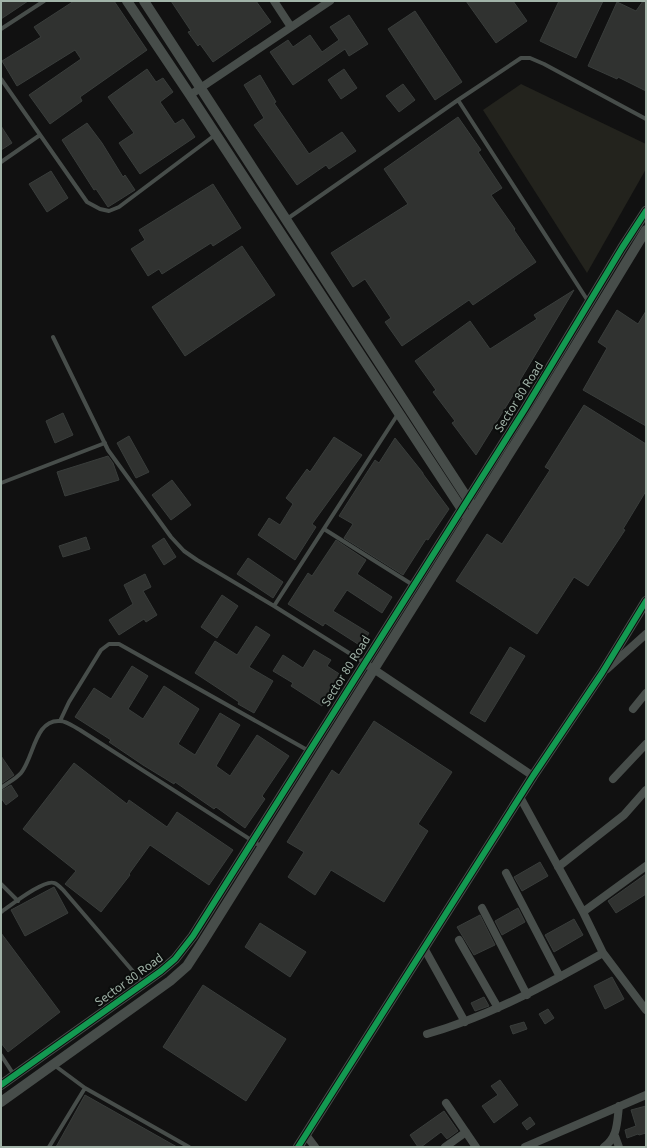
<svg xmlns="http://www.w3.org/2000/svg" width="647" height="1148" font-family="'Source Sans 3',sans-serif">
<rect width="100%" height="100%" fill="#111"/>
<path fill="#23231d" d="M 521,84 L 646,144 L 646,169 L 587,273 L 483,110 Z"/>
<path fill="#303230" stroke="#393d3b" d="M 1,1 L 28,1 L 1,19 Z
M 74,1 L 114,1 L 147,50 L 80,97 L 82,101 L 50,124 L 29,95 L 81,59 L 75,50 L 17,86 L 2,61 L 41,37 L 34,27 Z
M 171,1 L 256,1 L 271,22 L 213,62 L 200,44 L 198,46 L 188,32 L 191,31 Z
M 466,1 L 513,1 L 527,21 L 496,43 Z
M 559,1 L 603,1 L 576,58 L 540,41 Z
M 643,1 L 646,1 L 646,91 L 618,77 L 617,79 L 588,66 L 617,2 L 636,11 Z
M 415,11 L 462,82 L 435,100 L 388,29 Z
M 349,15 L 368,44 L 349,56 L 345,49 L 293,85 L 270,52 L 288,40 L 293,47 L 310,35 L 322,52 L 339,40 L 330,27 Z
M 147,69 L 156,82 L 163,78 L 173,92 L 160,102 L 175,124 L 183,119 L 195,137 L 140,174 L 119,143 L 134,133 L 108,97 Z
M 344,69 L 357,88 L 341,99 L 328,80 Z
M 260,75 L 276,102 L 274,103 L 309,154 L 342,132 L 356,151 L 329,169 L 326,165 L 297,185 L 254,125 L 264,118 L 244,85 Z
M 403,84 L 415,100 L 399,112 L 386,96 Z
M 458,117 L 481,150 L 478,152 L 502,188 L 491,195 L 515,229 L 514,230 L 536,262 L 473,305 L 469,300 L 402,346 L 385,322 L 391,318 L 365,279 L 353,287 L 331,253 L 408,204 L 384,169 Z
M 87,123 L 102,143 L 123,177 L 125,175 L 135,190 L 108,207 L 96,189 L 94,190 L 62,140 Z
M 1,126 L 12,143 L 1,150 Z
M 51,171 L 68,198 L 47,212 L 29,184 Z
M 213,184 L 241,228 L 213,246 L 211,243 L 162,274 L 159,269 L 148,276 L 131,249 L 145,240 L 139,230 Z
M 242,246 L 275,295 L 185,356 L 152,307 Z
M 574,290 L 519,382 L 520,384 L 476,455 L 452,423 L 455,421 L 433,392 L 436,390 L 415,361 L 470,321 L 490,349 L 537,319 L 534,315 Z
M 617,310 L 638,324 L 646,311 L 646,426 L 583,390 L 607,348 L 598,342 Z
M 584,405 L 646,444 L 646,491 L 623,529 L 625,530 L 588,586 L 574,577 L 537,634 L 456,581 L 487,534 L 502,544 L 550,470 L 545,467 Z
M 63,413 L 73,435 L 55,443 L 46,421 Z
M 129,436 L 149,472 L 136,478 L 117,443 Z
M 334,437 L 362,455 L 312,524 L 316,527 L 295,560 L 258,535 L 269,518 L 280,525 L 293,504 L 286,498 L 307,469 L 310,472 Z
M 395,438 L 423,473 L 423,474 L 449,509 L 428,540 L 426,539 L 403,575 L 344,538 L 353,524 L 339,516 L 375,460 L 379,463 Z
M 108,456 L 113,463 L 119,480 L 65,496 L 57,472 Z
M 172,480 L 191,505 L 171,520 L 152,495 Z
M 86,537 L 90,549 L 63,557 L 59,546 Z
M 164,538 L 176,557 L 164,565 L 152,546 Z
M 336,540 L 366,560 L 357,574 L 392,597 L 382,613 L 347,590 L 333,611 L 369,633 L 361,646 L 325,623 L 323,626 L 288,604 L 308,573 L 312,576 Z
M 248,558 L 283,582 L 273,598 L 237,574 Z
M 145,574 L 151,587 L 143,591 L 157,615 L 146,622 L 144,619 L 119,635 L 109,620 L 133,604 L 124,585 Z
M 222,595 L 238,606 L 217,638 L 201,627 Z
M 256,626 L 270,635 L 249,667 L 273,681 L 254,713 L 238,704 L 239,702 L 195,673 L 215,641 L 237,655 Z
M 510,647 L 525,656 L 485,722 L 470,713 Z
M 314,650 L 331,660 L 327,666 L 341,675 L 322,706 L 291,686 L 293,683 L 273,671 L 283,655 L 303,668 Z
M 132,666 L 148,676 L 128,709 L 143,719 L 164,686 L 199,709 L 178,744 L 195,755 L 220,713 L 240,725 L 216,766 L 230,776 L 257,735 L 289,756 L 262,796 L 265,799 L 245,828 L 216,807 L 214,809 L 175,782 L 174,784 L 143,765 L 109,742 L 111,740 L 75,717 L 94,688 L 111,699 Z
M 374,721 L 452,772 L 418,824 L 428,831 L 384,902 L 331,870 L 315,895 L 288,877 L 304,852 L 287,842 L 332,770 L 339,775 Z
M 1,756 L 14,775 L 1,784 Z
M 74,763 L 127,804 L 129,800 L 167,827 L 177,812 L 233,850 L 209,885 L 150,845 L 129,874 L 130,875 L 101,912 L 65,884 L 76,871 L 23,829 Z
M 11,785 L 18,796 L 6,805 L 1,798 L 1,791 Z
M 540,862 L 548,876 L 522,891 L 514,877 Z
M 646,874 L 646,894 L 616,913 L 608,901 Z
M 54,887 L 68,913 L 25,936 L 11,910 Z
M 518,908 L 525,922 L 502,935 L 495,921 Z
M 480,915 L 495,945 L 474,955 L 457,927 Z
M 574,919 L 583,935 L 554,952 L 545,935 Z
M 260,923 L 306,952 L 290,977 L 245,947 Z
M 1,933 L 60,1012 L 8,1052 L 1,1043 Z
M 612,977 L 624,999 L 605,1009 L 594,986 Z
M 203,985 L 286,1039 L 246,1101 L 163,1047 Z
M 484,997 L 489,1006 L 475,1011 L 471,1003 Z
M 548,1009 L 554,1018 L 545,1024 L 539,1014 Z
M 524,1022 L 527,1029 L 513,1034 L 510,1026 Z
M 500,1080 L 518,1105 L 494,1123 L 482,1106 L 498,1095 L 491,1086 Z
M 85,1095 L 177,1147 L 56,1147 Z
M 646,1106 L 646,1133 L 639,1135 L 638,1134 L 627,1138 L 625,1130 L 636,1126 L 631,1110 Z
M 444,1111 L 458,1131 L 447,1139 L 441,1132 L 421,1147 L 418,1147 L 410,1135 Z
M 530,1117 L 535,1124 L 527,1130 L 522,1123 Z"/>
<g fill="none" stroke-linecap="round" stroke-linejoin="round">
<path stroke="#474d4a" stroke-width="4" d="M 1,29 L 44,1
M 1,79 L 87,202 L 100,209 L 109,211 L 119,207 L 215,135
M 458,100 L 588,301
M 1,162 L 40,135
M 287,219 L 458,100 L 521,58 L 530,58 L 544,64 L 646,119
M 53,337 L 108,450 L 171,537 L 184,551 L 197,560 L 274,606 L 365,663
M 1,483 L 105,443
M 324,529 L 413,585
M 274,606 L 398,414
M 60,721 L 69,702 L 101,650 L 109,644 L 119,644 L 309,751
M 1,788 C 7,783 16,779 21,773 C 34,757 35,719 60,721 C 67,721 74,727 80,730 L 262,847
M 1,884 L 18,901
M 1,912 C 10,906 44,879 54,883 C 58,884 61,888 64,891 L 143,983
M 1,1055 L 14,1075
M 85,1088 L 189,1147
M 49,1147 L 85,1088 L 54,1065"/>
<path stroke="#474d4a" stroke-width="8" d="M 274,1 L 291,27
M 190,95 L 330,1
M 369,666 L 533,776
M 607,669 L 646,634
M 633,709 L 646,693
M 613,779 L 646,744
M 520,797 L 583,912 L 603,953 L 646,1010
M 558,867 L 624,815 L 646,790
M 506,873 L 560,977
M 482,908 L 527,995
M 583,912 L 646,866
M 459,940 L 498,1008
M 424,948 L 465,1022
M 427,1034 C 490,1016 546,985 603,953
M 446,1103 L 476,1147
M 306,1135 L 315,1147
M 615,1136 L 619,1147
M 445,1147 L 466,1132
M 525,1147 L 646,1095
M 604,1147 C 618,1137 617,1122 619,1106"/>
<path stroke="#474d4a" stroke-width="10" d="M 127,1 L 190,95 L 465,514
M 144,1 L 471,504
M 1,1085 L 161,971 L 175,959 L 193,936 L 525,409 L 622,248 L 646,211
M 1,1102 L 170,981 L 187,966 L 202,943 L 534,414 L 646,230
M 298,1147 L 533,776 L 602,673 L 646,601"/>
<defs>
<path id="cycleway" d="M 1,1085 L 161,971 L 175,959 L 193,936 L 525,409 L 622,248 L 646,211
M 298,1147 L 533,776 L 602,673 L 646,601"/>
</defs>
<use href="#cycleway" stroke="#0b0d0c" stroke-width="8"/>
<use href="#cycleway" stroke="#139951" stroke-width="6"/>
</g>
<g text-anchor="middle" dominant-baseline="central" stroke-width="4" stroke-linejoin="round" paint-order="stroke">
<g font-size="13" fill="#a1b3a8" stroke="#0b0d0c">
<text transform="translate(519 397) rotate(-58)">Sector 80 Road</text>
<text transform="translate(346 671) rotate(-58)">Sector 80 Road</text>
<text transform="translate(129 980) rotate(-36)">Sector 80 Road</text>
</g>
</g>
<rect width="647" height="1148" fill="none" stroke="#a1b3a8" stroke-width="4"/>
</svg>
